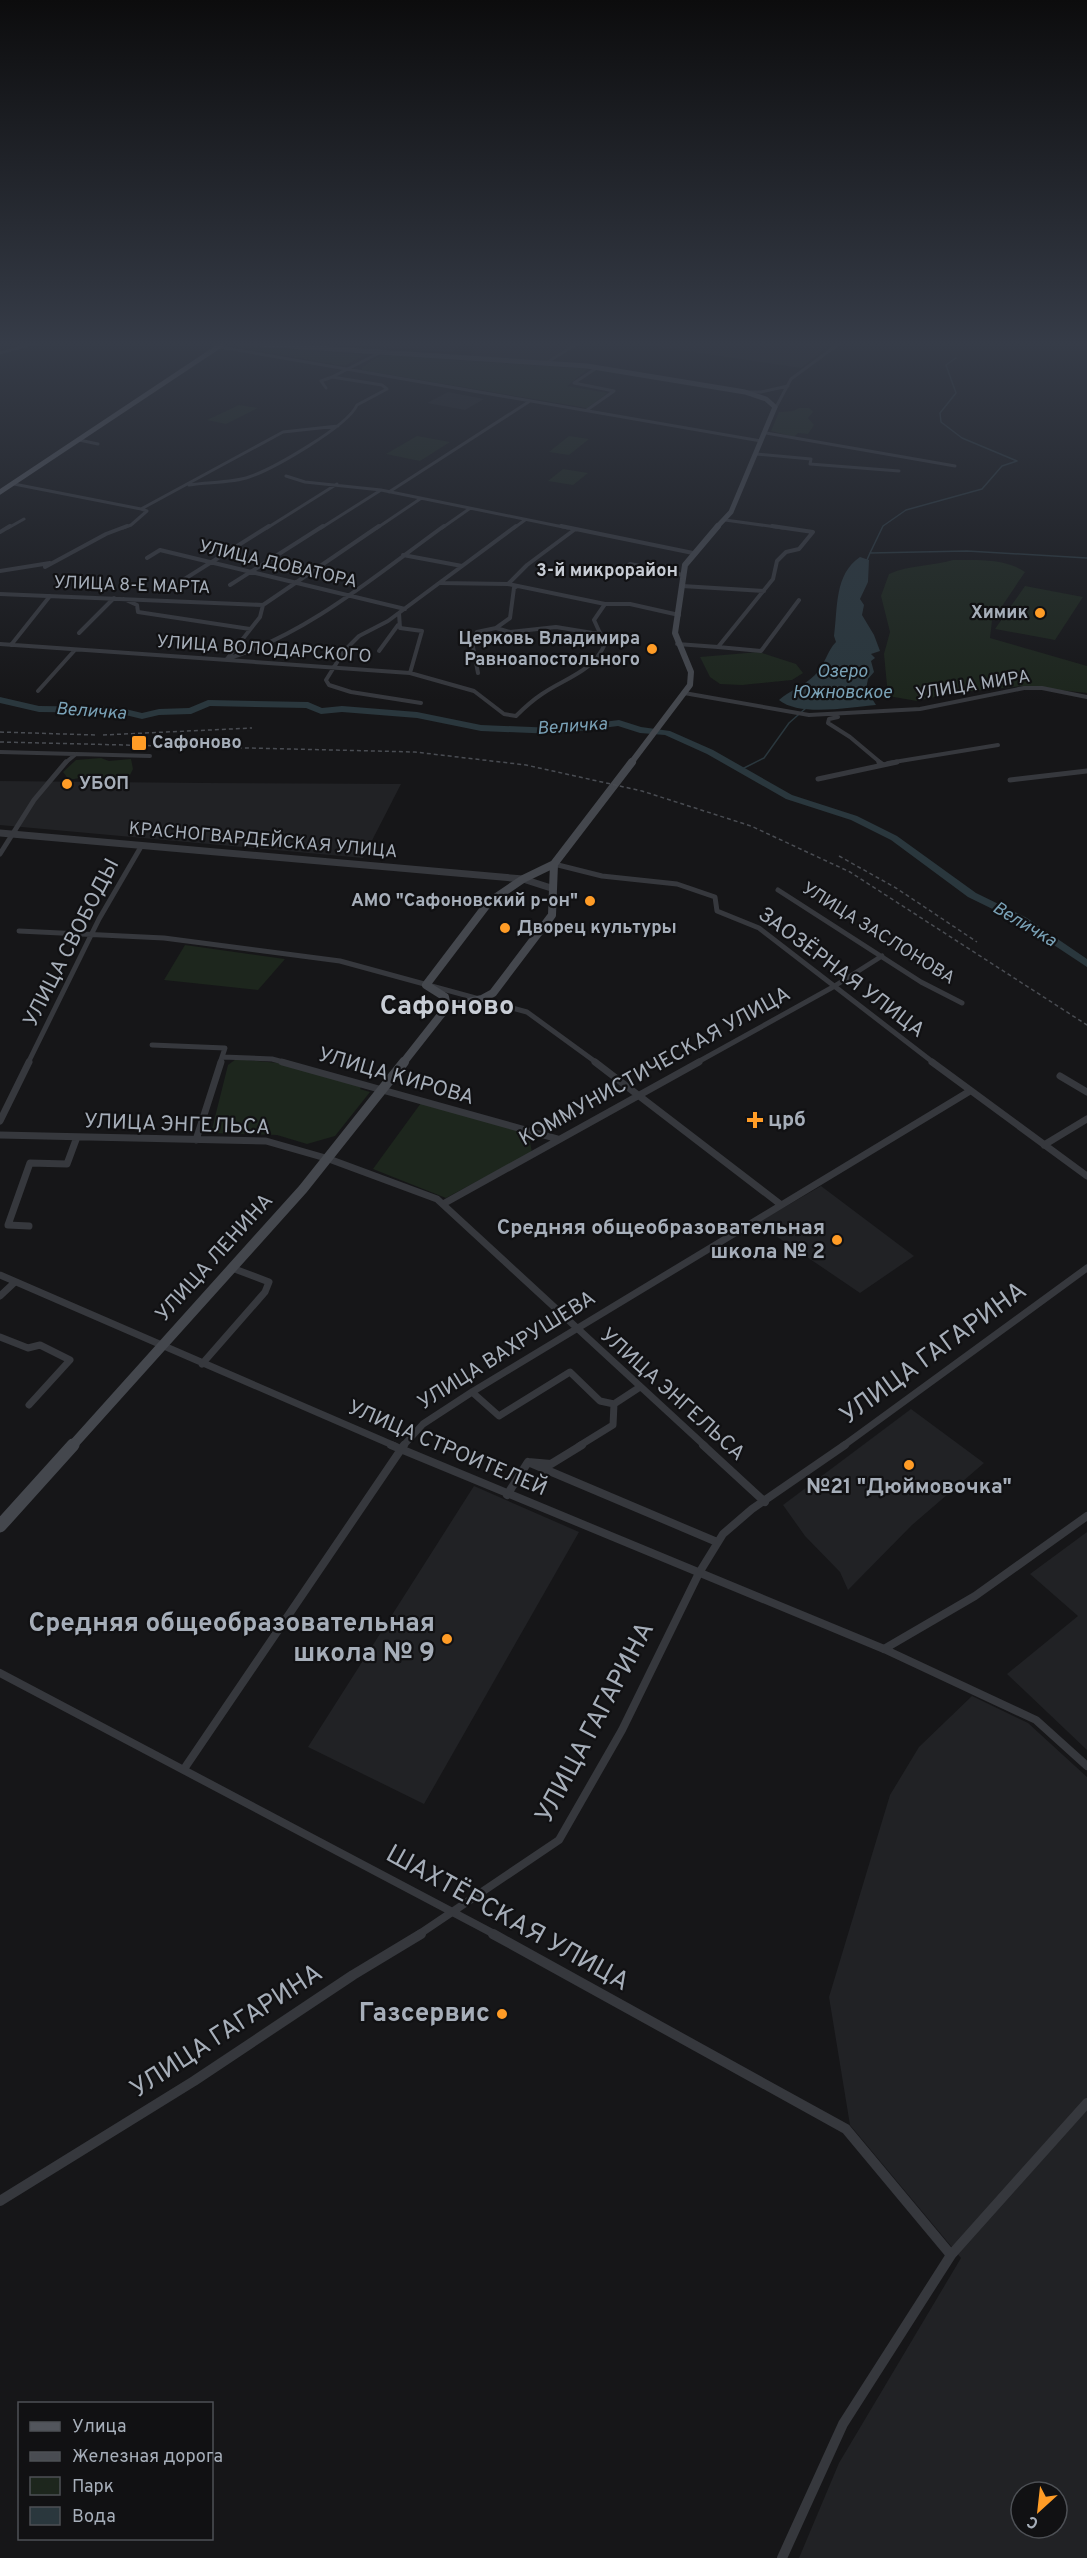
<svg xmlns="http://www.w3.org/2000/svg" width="1087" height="2558" font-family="Overpass,sans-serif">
<rect width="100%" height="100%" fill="#161618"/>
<path fill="#212225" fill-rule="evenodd" d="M 316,343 L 463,343 L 453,352 Z
M 473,343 L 547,343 L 570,346 L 546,361 L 471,356 Z
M 633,343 L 832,343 L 801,368 Z
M 448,392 L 484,399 L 465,410 L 427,403 Z
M 0,781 L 204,783 L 401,784 L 363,858 L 0,825 Z
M 821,1186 L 914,1256 L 860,1293 L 757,1223 Z
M 911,1409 L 984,1463 L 912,1525 L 848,1590 L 840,1572 L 805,1536 L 783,1505 Z
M 474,1486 L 579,1532 L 424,1804 L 308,1747 Z
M 1087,1532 L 1087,1750 L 1007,1674 L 1078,1616 L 1030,1574 Z
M 972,1696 L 1028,1723 L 1087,1777 L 1087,2558 L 799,2558 L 839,2463 L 961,2258 L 850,2125 L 829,1997 L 890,1795 L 919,1747 ZM 1021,2492 L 1057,2492 L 1057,2528 L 1021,2528 Z"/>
<path fill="#1d261d" d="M 235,344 L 365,355 L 344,366 L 231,346 Z
M 382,355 L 588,369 L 567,386 L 608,393 L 587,408 L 362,370 L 362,367 Z
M 239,405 L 258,408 L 226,424 L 207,420 Z
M 799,408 L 809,408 L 813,412 L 808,418 L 814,425 L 808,434 L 798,433 L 794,437 L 771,431 L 779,412 L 793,411 Z
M 417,436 L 450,442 L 420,461 L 386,454 Z
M 569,436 L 589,439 L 569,455 L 549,452 Z
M 563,469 L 588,473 L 573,485 L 548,481 Z
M 953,560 C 977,560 1005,558 1025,572 L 992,621 L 990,638 L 1087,666 L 1087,693 L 1022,686 L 952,693 L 917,701 L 888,696 L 884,654 L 890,632 L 881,596 L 889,574 C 909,565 932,566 953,560 Z
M 1025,586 L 1083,597 L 1055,640 L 995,629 Z
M 759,652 L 796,664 L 803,673 L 792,680 L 742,685 L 720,684 L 710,677 L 700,657 Z
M 101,758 L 109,761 L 131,759 L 133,769 L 127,781 L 89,776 L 69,780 L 63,772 L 76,760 Z
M 185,945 L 285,959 L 258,990 L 164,980 Z
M 236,1059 L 279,1063 L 361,1087 L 360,1089 L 370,1092 L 335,1136 L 307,1144 L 277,1135 L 211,1133 L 228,1065 Z
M 421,1103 L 528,1133 L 532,1152 L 446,1198 L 373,1169 Z"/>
<path fill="#2a373d" d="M 860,557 L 869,560 L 868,582 L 860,599 L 864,605 L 862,615 L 874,635 L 880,651 L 871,654 L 875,658 L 871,661 L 874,672 L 868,679 L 866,689 L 876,705 C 851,707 799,717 779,700 C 789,691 804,686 815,675 C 825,665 827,651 836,642 L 834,636 C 838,607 834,575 860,557 Z"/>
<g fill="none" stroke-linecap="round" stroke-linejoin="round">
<path stroke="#2a373d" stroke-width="1.5" d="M 956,358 L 946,365 L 956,393 L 940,413 L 941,422 L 962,438 L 1017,461
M 870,553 L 883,526 L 906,510 L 982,489 L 1002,466 L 1017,461
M 867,560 L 870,553 L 967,551 L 1087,558
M 742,769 L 764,758 L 789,723 L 806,708"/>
<path fill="#2a373d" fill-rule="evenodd" d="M 0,697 L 39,706 L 117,707 L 142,713 L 159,709 L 189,708 L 208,700 L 308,702 L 322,708 L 342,706 L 417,712 L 481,725 L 555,728 L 619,720 L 641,727 L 670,731 L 713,750 L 792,795 L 857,816 L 897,836 L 976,893 L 1027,918 L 1087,959 L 1087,967 L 1019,922 L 968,897 L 891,840 L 851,820 L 786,799 L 707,754 L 665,735 L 640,733 L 618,726 L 555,734 L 481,731 L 417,718 L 342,712 L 321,714 L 306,708 L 210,706 L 191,714 L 159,715 L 142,719 L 117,713 L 39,712 L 0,703 Z"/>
<path stroke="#36383d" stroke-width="3" d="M 220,347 L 761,441
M 0,353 L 36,343
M 546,363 L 578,343
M 598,367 L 574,383 L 614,391
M 326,388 L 321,381 L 332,377
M 746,392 L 761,392 L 788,386
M 775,409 L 791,379 L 840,343
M 587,410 L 614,391
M 766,433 L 955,466
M 79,440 L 98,444
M 756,454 L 811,459 L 810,464 L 899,471
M 286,476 L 305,482 L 381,490 L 568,528
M 14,484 L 141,509 L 283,432 L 338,426
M 189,485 C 208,482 232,483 249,477 C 273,469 348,426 357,405 L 387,389 L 382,385 L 332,377 L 381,352
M 389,492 L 530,401
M 725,520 L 783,528
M 8,528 L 24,519
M 123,528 L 131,525 L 147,511 L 141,509
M 267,528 L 337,484
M 321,528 L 381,490
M 377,528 L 420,499
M 442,528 L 469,509
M 514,528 L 525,520"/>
<path stroke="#36383d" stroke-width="4" d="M 561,526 L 693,553
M 0,532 L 10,526
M 403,555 L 462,566
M 147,558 L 160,550 L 405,609
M 45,567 L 106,534 L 127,526
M 0,571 L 50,563
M 619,572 L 630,564 L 683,575
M 183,580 L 269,526
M 440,583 L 508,584 L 605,604 L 630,604 L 679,615
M 508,584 L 527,565 L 574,530
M 230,585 L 323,526
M 682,586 L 764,591
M 0,594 L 263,605
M 124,599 L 137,605 L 138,612 L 250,629
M 263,605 L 379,526
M 399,613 L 400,628 L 422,631 L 410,673
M 496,628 L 510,632 L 556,627 L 599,634
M 79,633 L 114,598
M 0,644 L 410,673 L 474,691 L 504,714 L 516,716 C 524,708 533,700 542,694 C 565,678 593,672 605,644 L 594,620 L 605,604
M 677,644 L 718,647 L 773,579 L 777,561 L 786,552 L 799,549 L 813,532 L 772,526
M 11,645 L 50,596
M 718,647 L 761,651 L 799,600
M 379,651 L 398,625
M 227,659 C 308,634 376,575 444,526
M 227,659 L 260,617 L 263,605
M 478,673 L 472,642 L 477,632 L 496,628 L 510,618 L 514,588 L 517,586
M 38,691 L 74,651
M 684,693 L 809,715 L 920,709 L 1024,688 L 1042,688 L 1087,697
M 421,703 L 351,692 L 329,685 L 326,680 L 344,651 L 359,636 L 388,621 L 516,526
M 838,717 L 829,719 L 828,723 L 850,737 L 881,763
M 0,752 L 75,754
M 65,763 L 76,754 L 150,756
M 888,763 L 998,745"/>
<path stroke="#36383d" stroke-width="5" d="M 879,762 L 882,764
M 818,779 L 897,762
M 1010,780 L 1087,771
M 0,854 L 34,800 L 66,762
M 554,864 L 602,876 L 677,884 L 715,897 L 717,911 L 759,928 L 934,1063
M 778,890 L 921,982 L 962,1003
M 19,931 L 164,938 L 340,961 L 527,1012 L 597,1063
M 152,1045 L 225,1048 L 220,1063
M 223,1057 L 272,1059 L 287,1063
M 28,1063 L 99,919 L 142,845
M 696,1063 L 833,987 L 882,956"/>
<path stroke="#36383d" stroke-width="7" d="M 282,1062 L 558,1139
M 595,1062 L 780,1204
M 932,1062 L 1087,1176
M 1060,1076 L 1087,1092
M 0,1121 L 29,1062
M 0,1135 L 266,1141 L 329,1159 L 437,1199 L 705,1446
M 196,1140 L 221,1062
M 1044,1145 L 1087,1119
M 443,1204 L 699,1062
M 29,1226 L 8,1225 L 30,1163 L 67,1164 L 77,1137
M 0,1275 L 395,1446
M 0,1296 L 15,1282
M 0,1337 L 28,1348 L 40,1345 L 70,1360 L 29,1405
M 202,1364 L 265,1292 L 269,1282 L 232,1268
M 472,1392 L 499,1416 L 570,1372 L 600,1401 L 614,1404
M 403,1446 L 423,1424 L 472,1392 L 970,1091
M 579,1446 L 613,1425 L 614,1404 L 640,1387
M 843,1446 L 1087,1268"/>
<path stroke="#36383d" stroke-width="8" d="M 391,1445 L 884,1649 L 1036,1720 L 1087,1766
M 703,1445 L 765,1502
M 528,1462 L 717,1542
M 507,1495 L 528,1462 L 551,1464 L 582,1445
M 884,1649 L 975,1596 L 1087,1516
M 0,1673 L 496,1935
M 184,1769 L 404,1445
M 418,1935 L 559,1840 L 622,1730 L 699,1573 L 723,1534 L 752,1509 L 845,1445"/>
<path stroke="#36383d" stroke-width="10" d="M 493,1934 L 846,2129 L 951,2255
M 0,2201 L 194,2081 L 353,1975 L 421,1934
M 782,2558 L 843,2424 L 951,2255 L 1087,2103"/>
<path stroke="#36383d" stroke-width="7" d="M 0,833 L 523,879 L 551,888"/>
<path stroke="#44474d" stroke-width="5" d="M 243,343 L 587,366 L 745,392 L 766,399 L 775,407 L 731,512 L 716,528"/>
<path stroke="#44474d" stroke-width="6" d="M 631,763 L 690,685 L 691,672 L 675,633 L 685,565 L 718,526"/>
<path stroke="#44474d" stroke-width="8" d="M 447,1007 L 445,997 L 426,985 L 489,902 L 523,879 L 554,864 L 632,762
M 403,1063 L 447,1007 L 482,999 L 493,993 L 552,915 L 554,864"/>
<path stroke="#44474d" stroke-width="10" d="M 72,1446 L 303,1189 L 404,1062"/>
<path stroke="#44474d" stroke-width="13" d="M 0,1526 L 73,1445"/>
<path stroke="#52555c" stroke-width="5" d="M 0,492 L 224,343"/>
<path stroke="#494c52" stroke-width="1.5" stroke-dasharray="4 3" stroke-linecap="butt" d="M 0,732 L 95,735
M 103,735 L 252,728
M 0,742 L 415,752 L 526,765 L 642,791 L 751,826 L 850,872 L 1087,1025
M 839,856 L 896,888 L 977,942"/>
</g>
<linearGradient id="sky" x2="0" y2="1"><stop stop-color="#0c0c0d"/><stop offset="0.49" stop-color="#363c48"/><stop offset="1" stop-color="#363c48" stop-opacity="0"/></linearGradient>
<rect width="1087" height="701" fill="url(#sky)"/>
<g fill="#ff9c26" stroke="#111113" stroke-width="2">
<circle cx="1040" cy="613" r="6"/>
<circle cx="652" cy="649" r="6"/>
<rect x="131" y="735" width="16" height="16" rx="3"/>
<circle cx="67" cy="784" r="6"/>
<circle cx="590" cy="901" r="6"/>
<circle cx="505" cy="928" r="6"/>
<path d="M752 1111h6v6h6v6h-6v6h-6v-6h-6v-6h6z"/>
<circle cx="837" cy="1240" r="6"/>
<circle cx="909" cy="1465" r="6"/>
<circle cx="447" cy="1639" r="6"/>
<circle cx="502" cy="2014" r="6"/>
</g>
<g text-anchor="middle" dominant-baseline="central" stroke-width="4.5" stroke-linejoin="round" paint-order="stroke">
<g font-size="18" fill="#a6aeb9" stroke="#111113">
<text transform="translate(278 565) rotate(13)">УЛИЦА ДОВАТОРА</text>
<text transform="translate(132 586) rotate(2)">УЛИЦА 8-Е МАРТА</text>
<text transform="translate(264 650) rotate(4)">УЛИЦА ВОЛОДАРСКОГО</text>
<text transform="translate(973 686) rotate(-9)">УЛИЦА МИРА</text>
<text transform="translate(263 841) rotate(5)">КРАСНОГВАРДЕЙСКАЯ УЛИЦА</text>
<text transform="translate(878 934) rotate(32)">УЛИЦА ЗАСЛОНОВА</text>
</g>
<g font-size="18" font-weight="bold" fill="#c8cdd5" stroke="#111113">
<text x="607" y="571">3-й микрорайон</text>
</g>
<g font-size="18" font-weight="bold" fill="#a6aeb9" stroke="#111113" text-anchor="end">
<text x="1028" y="613">Химик</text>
<text x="640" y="639">Церковь Владимира<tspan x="640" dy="21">Равноапостольного</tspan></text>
<text x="152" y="743" text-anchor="start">Сафоново</text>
<text x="79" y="784" text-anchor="start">УБОП</text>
<text x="578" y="901">АМО "Сафоновский р-он"</text>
<text x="517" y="928" text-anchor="start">Дворец культуры</text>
</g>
<g font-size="18" font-style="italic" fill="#7aa2b7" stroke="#111113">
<text x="842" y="672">Озеро<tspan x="842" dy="21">Южновское</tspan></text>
<text transform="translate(91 712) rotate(4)">Величка</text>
<text transform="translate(572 727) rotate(-4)">Величка</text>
<text transform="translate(1024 925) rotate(31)">Величка</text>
</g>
<g font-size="21" fill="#a6aeb9" stroke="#111113">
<text transform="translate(72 943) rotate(-63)">УЛИЦА СВОБОДЫ</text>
<text transform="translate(841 973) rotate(37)">ЗАОЗЁРНАЯ УЛИЦА</text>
<text transform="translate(655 1067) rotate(-29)">КОММУНИСТИЧЕСКАЯ УЛИЦА</text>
<text transform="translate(396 1077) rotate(16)">УЛИЦА КИРОВА</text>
<text transform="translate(177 1125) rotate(2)">УЛИЦА ЭНГЕЛЬСА</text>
<text transform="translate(215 1258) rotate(-48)">УЛИЦА ЛЕНИНА</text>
<text transform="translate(507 1351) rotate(-32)">УЛИЦА ВАХРУШЕВА</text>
<text transform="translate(672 1395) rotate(42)">УЛИЦА ЭНГЕЛЬСА</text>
<text transform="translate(447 1449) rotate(23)">УЛИЦА СТРОИТЕЛЕЙ</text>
</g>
<g font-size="21" font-weight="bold" fill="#a6aeb9" stroke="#111113" text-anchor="start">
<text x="768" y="1120">црб</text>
<text x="825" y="1228" text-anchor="end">Средняя общеобразовательная<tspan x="825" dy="24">школа № 2</tspan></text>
<text x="909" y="1487" text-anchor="middle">№21 "Дюймовочка"</text>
</g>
<g font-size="26" fill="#a6aeb9" stroke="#111113">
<text transform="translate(934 1354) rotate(-36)">УЛИЦА ГАГАРИНА</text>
<text transform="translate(596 1723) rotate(-62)">УЛИЦА ГАГАРИНА</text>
<text transform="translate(507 1919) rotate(29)">ШАХТЁРСКАЯ УЛИЦА</text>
<text transform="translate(227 2032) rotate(-33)">УЛИЦА ГАГАРИНА</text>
</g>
<g font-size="26" font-weight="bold" fill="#a6aeb9" stroke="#111113" text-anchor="end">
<text x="435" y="1624">Средняя общеобразовательная<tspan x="435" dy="30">школа № 9</tspan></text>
<text x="490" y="2014">Газсервис</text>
</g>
<g font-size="27" font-weight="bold" fill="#c8cdd5" stroke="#111113">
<text x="447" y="1007">Сафоново</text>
</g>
</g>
<rect x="18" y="2402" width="195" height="138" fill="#111113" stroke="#4d5055" stroke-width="1.5"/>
<rect x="30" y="2422" width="30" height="9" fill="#52555c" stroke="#4d5055" stroke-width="1.5"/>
<text x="72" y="2432" font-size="18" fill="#a6aeb9">Улица</text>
<rect x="30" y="2452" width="30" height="9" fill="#494c52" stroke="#4d5055" stroke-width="1.5"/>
<text x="72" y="2462" font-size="18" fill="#a6aeb9">Железная дорога</text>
<rect x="30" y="2477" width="30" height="18" fill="#1d261d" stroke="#4d5055" stroke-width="1.5"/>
<text x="72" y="2492" font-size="18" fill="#a6aeb9">Парк</text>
<rect x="30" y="2507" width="30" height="18" fill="#2a373d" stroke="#4d5055" stroke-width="1.5"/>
<text x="72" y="2522" font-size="18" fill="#a6aeb9">Вода</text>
<g transform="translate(1039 2510) rotate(207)"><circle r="28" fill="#111113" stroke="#4d5055" stroke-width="1.5"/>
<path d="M0-4.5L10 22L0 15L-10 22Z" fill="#ff9c26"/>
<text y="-9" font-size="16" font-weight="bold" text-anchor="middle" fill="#a6aeb9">С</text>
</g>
</svg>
